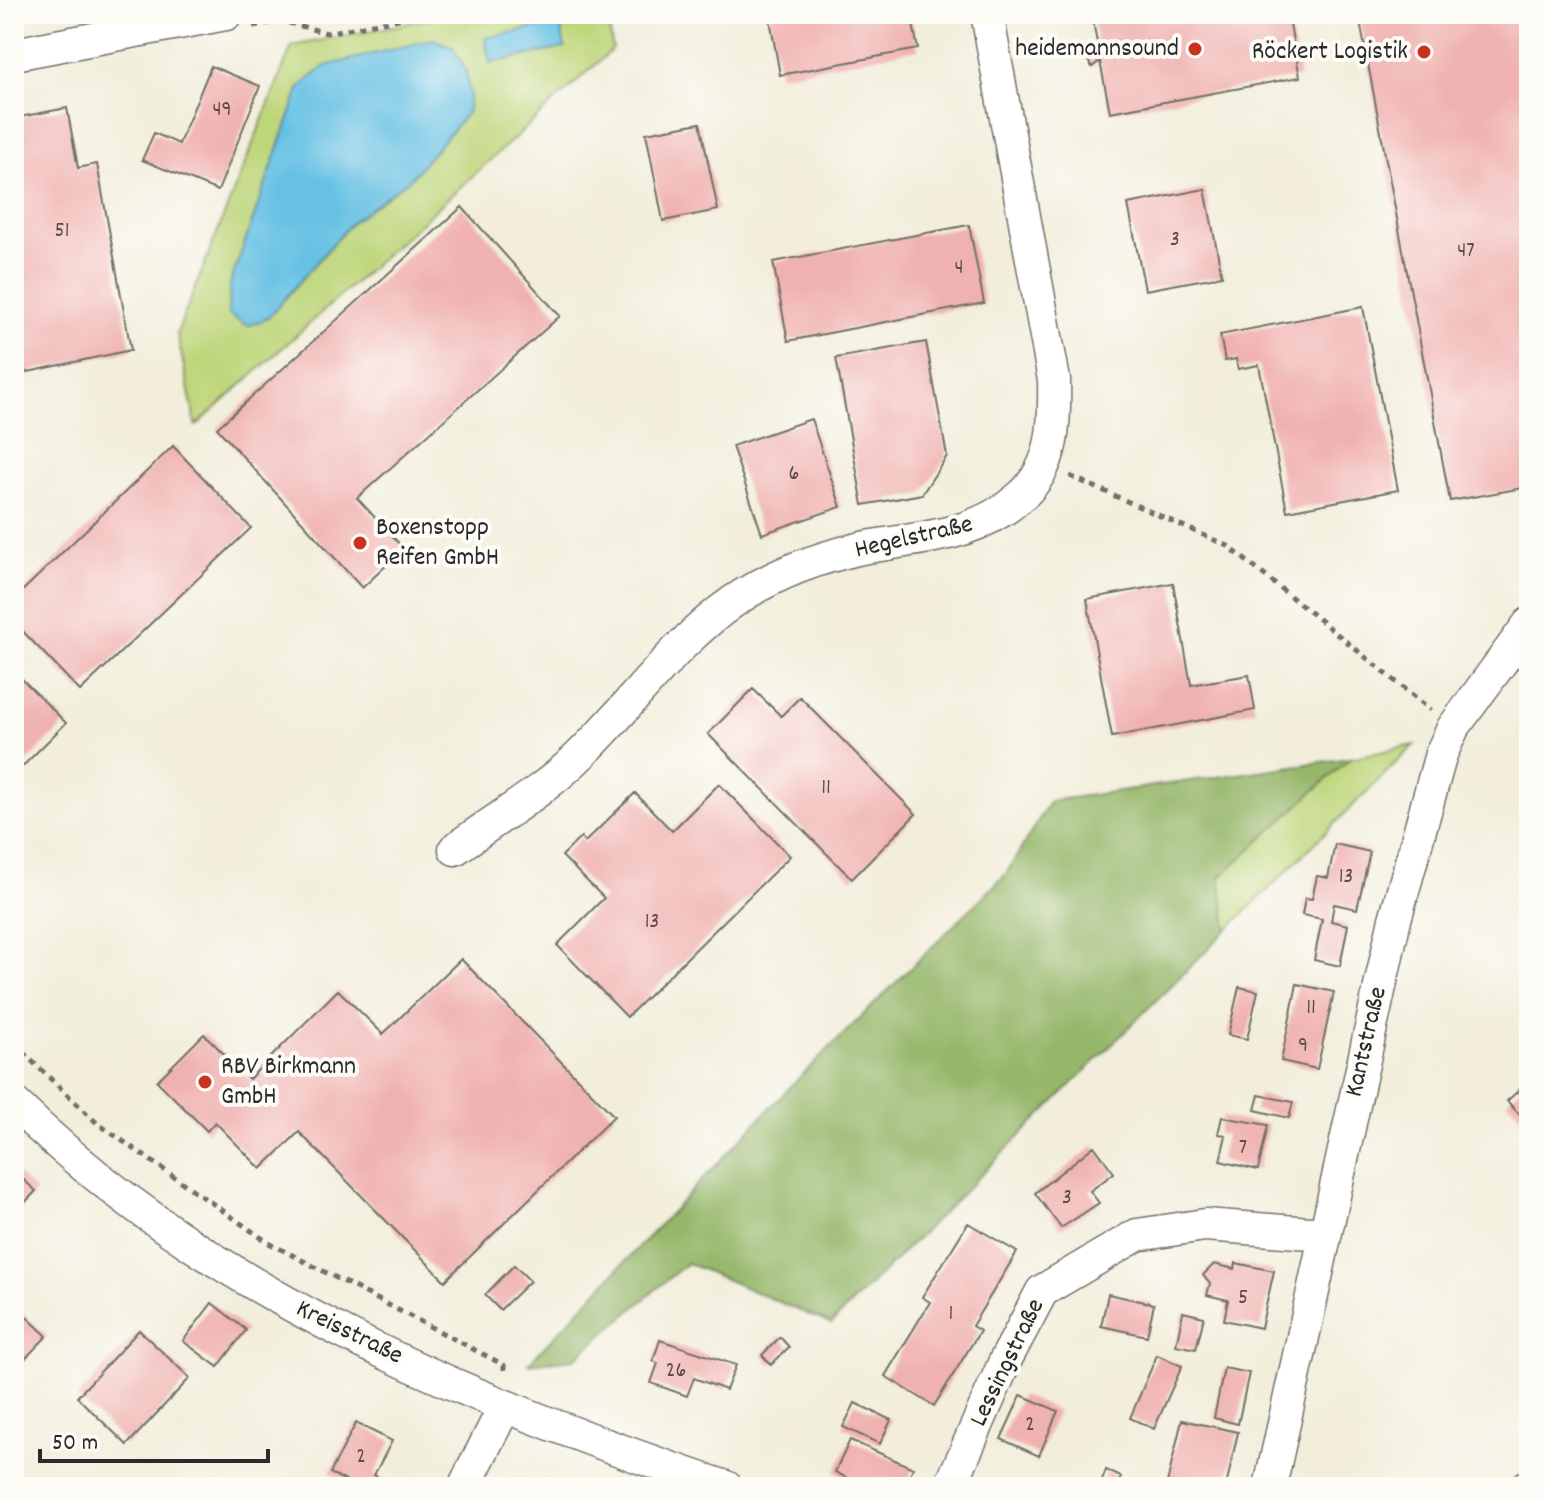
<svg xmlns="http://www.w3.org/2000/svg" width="1543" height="1501" font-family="Dekko,sans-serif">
<rect width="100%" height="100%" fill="#fdfcf7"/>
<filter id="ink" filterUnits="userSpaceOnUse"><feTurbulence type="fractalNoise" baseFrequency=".0125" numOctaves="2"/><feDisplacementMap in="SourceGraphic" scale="16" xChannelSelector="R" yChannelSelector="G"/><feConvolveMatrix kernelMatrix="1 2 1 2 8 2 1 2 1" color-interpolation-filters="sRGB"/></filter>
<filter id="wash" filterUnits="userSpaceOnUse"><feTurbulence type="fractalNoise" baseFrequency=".006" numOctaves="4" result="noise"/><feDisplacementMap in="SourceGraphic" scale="32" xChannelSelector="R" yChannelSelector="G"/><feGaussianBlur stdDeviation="1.8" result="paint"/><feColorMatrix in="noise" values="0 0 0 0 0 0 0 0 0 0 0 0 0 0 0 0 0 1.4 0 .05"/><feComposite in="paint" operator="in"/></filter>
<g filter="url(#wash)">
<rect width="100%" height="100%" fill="#f2eedb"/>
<path fill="#bed67a" stroke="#748052" stroke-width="2" d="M 455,14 L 606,14 L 613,49 L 196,426 L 177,333 L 292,46 Z
M 1414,745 L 1227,930 L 1219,877 L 1350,758 Z"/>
<path fill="#96b76a" stroke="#60714a" stroke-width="2" d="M 1350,758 L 1220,877 L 1227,930 L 831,1324 L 687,1263 L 574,1359 L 528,1364 L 791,1086 L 1006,874 L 1050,801 Z"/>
<path fill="#66c1e4" stroke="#487688" stroke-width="2" d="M 560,22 L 565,48 L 490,63 L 485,38 Z
M 433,39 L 453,47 L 466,71 L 470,95 L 467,113 L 411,178 L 352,222 L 268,318 L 248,326 L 228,314 L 230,284 L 300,87 L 325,66 Z"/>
<g id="blocks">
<path fill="#f0b2b0" d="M 769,14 L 911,14 L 918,49 L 780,75 Z
M 1130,14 L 1288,14 L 1300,77 L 1110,112 L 1100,61 L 1092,67 L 1085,56 L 1098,48 L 1093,21 Z
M 1373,14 L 1529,14 L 1529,487 L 1450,501 L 1359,16 Z
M 211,66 L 260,86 L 218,191 L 142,160 L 154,133 L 179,144 Z
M 67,108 L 78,168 L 97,164 L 131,350 L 14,375 L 14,118 Z
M 700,123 L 718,210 L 663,221 L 646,133 Z
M 1205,189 L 1222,276 L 1145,290 L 1128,204 Z
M 462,207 L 560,316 L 357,498 L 404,549 L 362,588 L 217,428 Z
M 969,225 L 984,303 L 788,341 L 773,262 Z
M 1363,307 L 1398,490 L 1287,511 L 1259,365 L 1238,369 L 1236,359 L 1225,361 L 1220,335 Z
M 926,342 L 947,456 L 922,494 L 863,505 L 836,358 Z
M 811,419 L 841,507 L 762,534 L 732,446 Z
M 173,446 L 251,528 L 80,691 L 14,622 L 14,599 Z
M 1173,583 L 1191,685 L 1249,675 L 1255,710 L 1112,737 L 1087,599 Z
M 14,671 L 66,723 L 14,775 Z
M 753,689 L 781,716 L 800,697 L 916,814 L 852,879 L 708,734 Z
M 719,784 L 790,856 L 627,1017 L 557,945 L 604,898 L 562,856 L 581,837 L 585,842 L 635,793 L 672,831 Z
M 1335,844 L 1370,852 L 1357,909 L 1334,904 L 1331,921 L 1348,925 L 1340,966 L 1314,960 L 1322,919 L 1302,915 L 1305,898 L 1312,899 L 1317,876 L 1328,878 Z
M 461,959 L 614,1116 L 445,1281 L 299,1132 L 261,1169 L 215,1122 L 207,1131 L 157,1081 L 204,1034 L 249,1079 L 338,990 L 383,1034 Z
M 1297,984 L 1334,992 L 1317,1069 L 1281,1061 Z
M 1239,987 L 1258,991 L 1247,1039 L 1228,1035 Z
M 1529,1081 L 1529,1125 L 1507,1101 Z
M 1259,1095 L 1293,1102 L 1289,1118 L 1255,1110 Z
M 1222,1117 L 1268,1125 L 1258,1170 L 1220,1161 L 1226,1135 L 1218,1134 Z
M 1094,1146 L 1114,1173 L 1090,1191 L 1099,1203 L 1061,1228 L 1035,1193 Z
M 14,1171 L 36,1191 L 14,1214 Z
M 968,1223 L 1017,1252 L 972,1326 L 980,1331 L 934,1406 L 885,1376 L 930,1302 L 922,1297 Z
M 1236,1263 L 1274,1271 L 1261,1328 L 1224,1320 L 1228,1300 L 1207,1295 L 1210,1284 L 1203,1275 L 1214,1264 L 1235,1269 Z
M 514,1265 L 530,1281 L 500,1310 L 485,1295 Z
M 1108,1294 L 1154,1304 L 1147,1336 L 1101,1326 Z
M 212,1303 L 246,1330 L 218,1367 L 183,1341 Z
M 14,1305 L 47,1336 L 14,1370 Z
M 1183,1312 L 1204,1317 L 1196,1349 L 1176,1345 Z
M 139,1330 L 190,1378 L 127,1445 L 77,1397 Z
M 780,1337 L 789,1347 L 771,1365 L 762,1355 Z
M 660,1340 L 736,1365 L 726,1390 L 694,1378 L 687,1396 L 651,1383 L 658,1363 L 653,1361 Z
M 1157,1355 L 1182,1366 L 1154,1429 L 1130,1418 Z
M 1224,1368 L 1249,1373 L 1238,1424 L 1214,1418 Z
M 1021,1395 L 1058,1411 L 1039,1456 L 1001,1439 Z
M 855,1403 L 891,1420 L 880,1444 L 843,1427 Z
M 1182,1420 L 1238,1432 L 1226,1487 L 1167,1483 Z
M 356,1423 L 392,1441 L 374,1475 L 380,1478 L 376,1487 L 358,1487 L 330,1473 Z
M 850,1440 L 913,1468 L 904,1487 L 865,1487 L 835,1472 Z
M 1106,1470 L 1121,1477 L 1117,1487 L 1102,1481 Z"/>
</g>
</g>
<g filter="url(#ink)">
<use href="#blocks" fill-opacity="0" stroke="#716f69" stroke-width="2"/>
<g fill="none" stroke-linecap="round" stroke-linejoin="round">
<defs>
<path id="minor" d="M 14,54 L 226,14
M 455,849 C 494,820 541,793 576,759 C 630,708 672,644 734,601 C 772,575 817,558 862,548 C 919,537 974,538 1020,497 C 1055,467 1055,423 1054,380 L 987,14
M 14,1103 C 209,1294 471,1402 726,1487
M 464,1487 L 504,1408
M 950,1487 L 1006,1359 L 1042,1291 L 1137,1235 L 1205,1225 L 1324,1234
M 1270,1487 L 1394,923 L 1441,754 L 1453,728 L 1529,624
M 1526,1487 L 1529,1486"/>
</defs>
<use href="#minor" stroke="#716f69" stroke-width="35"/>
<path stroke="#716f69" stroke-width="5" stroke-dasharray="6 6" stroke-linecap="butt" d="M 253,26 L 281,21 L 327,33 L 424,14
M 1070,476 L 1228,546 L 1431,710
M 14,1044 L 97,1123 L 269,1243 L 504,1365 L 504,1371
M 121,1487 L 121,1483"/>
<use href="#minor" stroke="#fff" stroke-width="32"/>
</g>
</g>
<g fill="#c8321e" stroke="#fdfcf7" stroke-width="3">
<circle cx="1195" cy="49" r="8"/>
<circle cx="1424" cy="52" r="8"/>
<circle cx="360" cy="543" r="8"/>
<circle cx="205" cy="1082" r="8"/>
</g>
<g text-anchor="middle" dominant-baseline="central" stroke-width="8" stroke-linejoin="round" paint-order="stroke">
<g font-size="22" fill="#5c4d4c">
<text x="222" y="110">49</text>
<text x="62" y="231">51</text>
<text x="1175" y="240">3</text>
<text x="1466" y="251">47</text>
<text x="959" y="268">4</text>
<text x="794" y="474">6</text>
<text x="826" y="788">11</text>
<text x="1346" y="877">13</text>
<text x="652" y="922">13</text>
<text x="1311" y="1008">11</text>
<text x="1303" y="1046">9</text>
<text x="1243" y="1148">7</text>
<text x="1067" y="1198">3</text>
<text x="1243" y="1298">5</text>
<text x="951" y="1314">1</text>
<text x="676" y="1371">26</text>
<text x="1030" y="1425">2</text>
<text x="361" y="1457">2</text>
</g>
<g font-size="26" fill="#2b2b2b" stroke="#fdfcf7" text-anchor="end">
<text x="1179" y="49">heidemannsound</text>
<text x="1408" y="52">Röckert Logistik</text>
<text x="376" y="528" text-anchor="start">Boxenstopp<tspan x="376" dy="30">Reifen GmbH</tspan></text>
<text x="221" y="1067" text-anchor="start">RBV Birkmann<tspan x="221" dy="30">GmbH</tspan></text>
</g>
<g font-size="26" fill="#2b2b2b" stroke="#fdfcf7">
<text transform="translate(914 538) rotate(-13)">Hegelstraße</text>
<text transform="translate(1367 1042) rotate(-77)">Kantstraße</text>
<text transform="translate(349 1333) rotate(26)">Kreisstraße</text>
<text transform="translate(1008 1363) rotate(-64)">Lessingstraße</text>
</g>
</g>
<rect width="1543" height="1501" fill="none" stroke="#fdfcf7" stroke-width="48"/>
<path d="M40 1449v12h228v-12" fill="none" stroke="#2b2b2b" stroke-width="4"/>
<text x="52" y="1449" font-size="24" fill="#2b2b2b" stroke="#fdfcf7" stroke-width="6" paint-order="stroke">50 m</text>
</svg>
